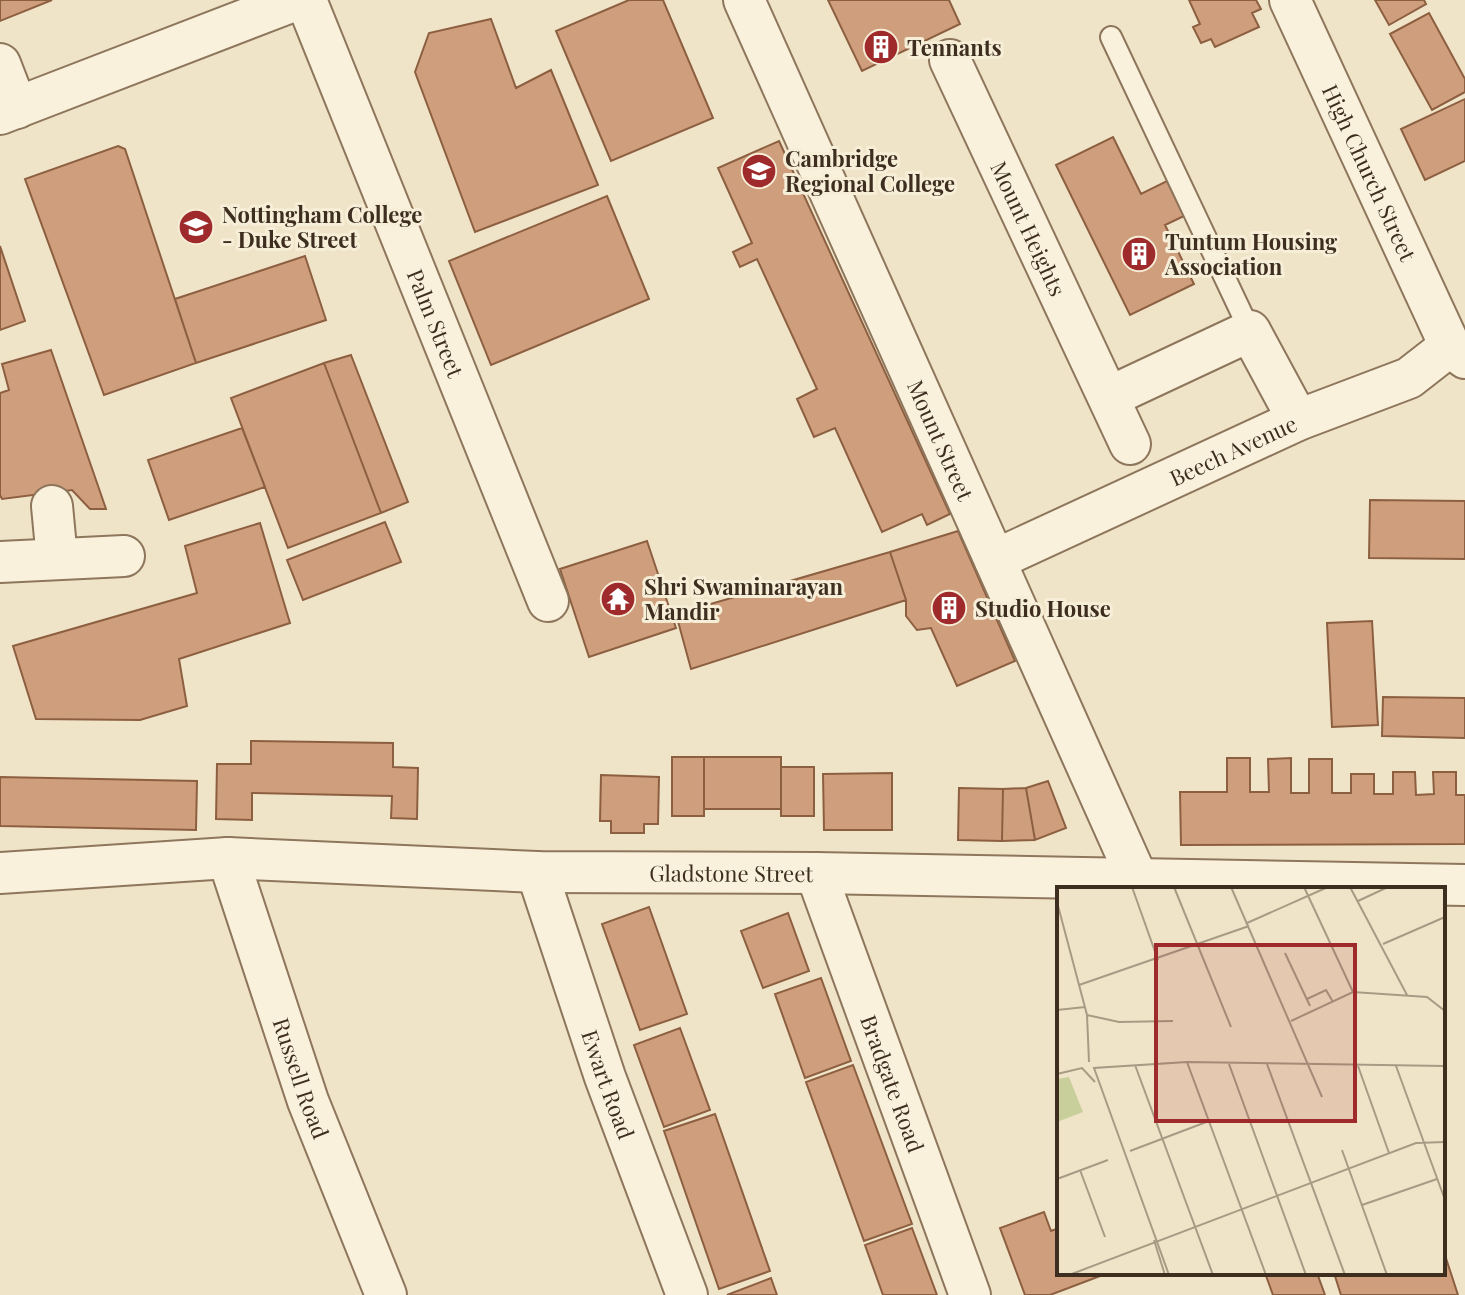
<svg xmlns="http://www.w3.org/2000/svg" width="1465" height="1295" font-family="'Playfair Display',serif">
<rect width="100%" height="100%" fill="#f0e4c8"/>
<path fill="#cf9f7d" stroke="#8d5f41" stroke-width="2" d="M 0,0 L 52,0 L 0,21 Z
M 629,0 L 663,0 L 713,118 L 611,161 L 556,31 Z
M 828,0 L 949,0 L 960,24 L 862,71 Z
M 1189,0 L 1256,0 L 1261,9 L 1252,13 L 1259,27 L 1215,47 L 1211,39 L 1201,43 L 1193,27 L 1200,24 Z
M 1375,0 L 1424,0 L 1426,4 L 1389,25 Z
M 1429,13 L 1465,79 L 1465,92 L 1432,110 L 1390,34 Z
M 491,19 L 516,88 L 551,70 L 598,185 L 475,232 L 415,72 L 429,33 Z
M 1465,99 L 1465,161 L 1425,180 L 1401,129 Z
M 1113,137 L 1141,194 L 1167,181 L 1184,216 L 1165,225 L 1194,284 L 1130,315 L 1056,165 Z
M 779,141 L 950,514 L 927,525 L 922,514 L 882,532 L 835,428 L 814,437 L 797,399 L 817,389 L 757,259 L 740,267 L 733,252 L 752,243 L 718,168 Z
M 118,146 L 125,149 L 196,363 L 104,395 L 25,179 Z
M 607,196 L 649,299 L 491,365 L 449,261 Z
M 0,246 L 25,321 L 0,330 Z
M 305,256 L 326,320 L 196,363 L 175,299 Z
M 51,350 L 106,509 L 90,509 L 72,490 L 2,499 L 0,495 L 0,393 L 9,390 L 2,364 Z
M 351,355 L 408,502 L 381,513 L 324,363 Z
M 324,363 L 381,513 L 288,548 L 231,398 Z
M 242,428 L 265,487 L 169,520 L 148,460 Z
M 1370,500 L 1465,501 L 1465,559 L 1369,558 Z
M 385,522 L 401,562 L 303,600 L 287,560 Z
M 260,523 L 290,623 L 179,659 L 187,706 L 140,720 L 36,719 L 13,646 L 197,593 L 185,546 Z
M 958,531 L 1015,661 L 957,686 L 931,628 L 917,630 L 906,616 L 906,600 L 890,552 Z
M 647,541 L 676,628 L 589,657 L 560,569 Z
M 890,552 L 906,600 L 691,669 L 676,614 Z
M 1372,621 L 1378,725 L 1332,727 L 1327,623 Z
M 1383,697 L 1465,698 L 1465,738 L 1382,736 Z
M 251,741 L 393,743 L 393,767 L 418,768 L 417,819 L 391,818 L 392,796 L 252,793 L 252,820 L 216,819 L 217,764 L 251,764 Z
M 672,757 L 704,757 L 704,816 L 672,816 Z
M 704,757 L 781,757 L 781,809 L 704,809 Z
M 1227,758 L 1250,758 L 1250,792 L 1269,792 L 1268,759 L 1291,758 L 1291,793 L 1309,793 L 1309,759 L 1332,759 L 1332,793 L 1351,793 L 1351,774 L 1374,774 L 1374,794 L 1393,794 L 1393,772 L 1415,772 L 1416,795 L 1434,794 L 1433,772 L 1456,772 L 1456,795 L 1465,795 L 1465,844 L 1181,845 L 1180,792 L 1227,792 Z
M 781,767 L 814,767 L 814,816 L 781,816 Z
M 892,773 L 892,830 L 824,830 L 823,774 Z
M 601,775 L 659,777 L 658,824 L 644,824 L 644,833 L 611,833 L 611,821 L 600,821 Z
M 0,777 L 197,781 L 196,830 L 0,826 Z
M 1048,781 L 1066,828 L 1035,840 L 1026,788 Z
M 959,788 L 1003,789 L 1002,841 L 958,840 Z
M 1026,788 L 1035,840 L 1002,841 L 1003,789 Z
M 649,907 L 687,1014 L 640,1030 L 602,924 Z
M 788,913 L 809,971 L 763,988 L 741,931 Z
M 821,978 L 851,1061 L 805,1078 L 775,994 Z
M 680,1028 L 710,1110 L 664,1127 L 634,1045 Z
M 853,1065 L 912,1224 L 864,1241 L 806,1082 Z
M 715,1114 L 770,1271 L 719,1289 L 664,1131 Z
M 1044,1212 L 1051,1231 L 1059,1228 L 1059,1273 L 1108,1273 L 1050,1295 L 1025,1295 L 1000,1228 Z
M 912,1228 L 937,1295 L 883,1295 L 865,1245 Z
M 1443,1249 L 1458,1295 L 1341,1295 L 1334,1273 L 1443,1273 Z
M 1265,1273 L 1317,1273 L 1325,1295 L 1273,1295 Z
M 771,1278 L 777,1295 L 727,1295 Z"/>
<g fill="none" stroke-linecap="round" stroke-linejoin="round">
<defs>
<path id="lane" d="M 1111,37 L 1250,331"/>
<g id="street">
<path id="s1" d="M 306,0 L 548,601"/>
<path id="s2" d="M 744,0 L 1142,889"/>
<path id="s3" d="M 1290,0 L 1450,346"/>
<path id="s4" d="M 950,60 L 1130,444"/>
<path d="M 0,64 L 17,108"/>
<path d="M 0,114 L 296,0"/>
<path d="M 1109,397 L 1250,331 L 1298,420"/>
<path d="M 52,506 L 57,559"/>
<path id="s5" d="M 995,560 L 1298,420 L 1409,378 L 1450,346 L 1465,358"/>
<path d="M 0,562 L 124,556"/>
<path id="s6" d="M 228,858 L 308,1101 L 386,1295"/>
<path id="s7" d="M 537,872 L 605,1077 L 687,1295"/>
<path id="s8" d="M 0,873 L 228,858 L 537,872 L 816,873 L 1465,885"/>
<path id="s9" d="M 816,873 L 970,1295"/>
</g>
</defs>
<use href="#lane" stroke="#8d765c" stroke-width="24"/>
<use href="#street" stroke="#8d765c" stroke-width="44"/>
<use href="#lane" stroke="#faf1dc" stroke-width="20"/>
<use href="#street" stroke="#faf1dc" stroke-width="40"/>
</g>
<defs>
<symbol id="building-disc" viewBox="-11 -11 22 22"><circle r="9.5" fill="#9e2a2b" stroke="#f7eed8"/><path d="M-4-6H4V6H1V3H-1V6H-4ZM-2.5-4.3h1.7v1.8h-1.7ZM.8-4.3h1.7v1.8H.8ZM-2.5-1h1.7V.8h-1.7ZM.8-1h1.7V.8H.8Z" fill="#fff"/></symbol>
<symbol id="university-disc" viewBox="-11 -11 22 22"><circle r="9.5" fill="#9e2a2b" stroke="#f7eed8"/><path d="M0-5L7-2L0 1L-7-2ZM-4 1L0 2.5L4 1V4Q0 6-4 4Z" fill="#fff"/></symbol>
<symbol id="temple-disc" viewBox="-11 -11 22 22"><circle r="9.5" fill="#9e2a2b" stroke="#f7eed8"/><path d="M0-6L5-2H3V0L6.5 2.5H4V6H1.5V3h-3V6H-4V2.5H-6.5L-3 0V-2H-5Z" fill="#fff"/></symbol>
</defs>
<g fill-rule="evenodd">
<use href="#building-disc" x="861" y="27" width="40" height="40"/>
<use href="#university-disc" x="739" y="151" width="40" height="40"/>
<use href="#university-disc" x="176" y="207" width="40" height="40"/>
<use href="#building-disc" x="1119" y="234" width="40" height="40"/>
<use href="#temple-disc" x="598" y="579" width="40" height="40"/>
<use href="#building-disc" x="929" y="588" width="40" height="40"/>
</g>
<g text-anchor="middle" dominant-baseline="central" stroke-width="6" stroke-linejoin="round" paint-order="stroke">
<g font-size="22" font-weight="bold" fill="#3d2e20" stroke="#f7eed8" text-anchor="start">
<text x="907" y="47">Tennants</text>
<text x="785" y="158">Cambridge<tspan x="785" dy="25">Regional College</tspan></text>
<text x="222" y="214">Nottingham College<tspan x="222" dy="25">- Duke Street</tspan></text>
<text x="1165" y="241">Tuntum Housing<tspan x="1165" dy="25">Association</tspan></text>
<text x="644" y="586">Shri Swaminarayan<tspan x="644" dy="25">Mandir</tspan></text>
<text x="975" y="608">Studio House</text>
</g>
<g font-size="22" fill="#3d2e20" stroke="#f7eed8">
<text stroke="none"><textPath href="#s3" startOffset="190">High Church Street</textPath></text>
<text stroke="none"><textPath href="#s4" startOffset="186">Mount Heights</textPath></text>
<text stroke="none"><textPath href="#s1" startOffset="348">Palm Street</textPath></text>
<text stroke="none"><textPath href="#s2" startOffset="482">Mount Street</textPath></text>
<text stroke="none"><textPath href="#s5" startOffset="262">Beech Avenue</textPath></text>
<text stroke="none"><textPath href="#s8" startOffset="732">Gladstone Street</textPath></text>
<text stroke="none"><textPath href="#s6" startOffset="232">Russell Road</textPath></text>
<text stroke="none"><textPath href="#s7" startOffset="224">Ewart Road</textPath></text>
<text stroke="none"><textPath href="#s9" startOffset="224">Bradgate Road</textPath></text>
</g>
</g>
<g transform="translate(1057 887)">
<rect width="388" height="388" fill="#f0e4c8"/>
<path d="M 12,190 L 26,225 L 0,235 L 0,192 Z" fill="#c9cf9b"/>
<path fill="none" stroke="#a89b85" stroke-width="2" d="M 75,0 L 101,73M 117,0 L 174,140M 174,0 L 265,210M 247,0 L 296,105M 293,0 L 350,108M 301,14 L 331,0M 0,15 L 30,128 L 32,175M 190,36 L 271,0M 326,57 L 388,30M 228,66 L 253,119M 22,98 L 192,39M 250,112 L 269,103 L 276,115M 0,123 L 28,120M 30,128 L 62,135 L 116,134M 234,134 L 296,105 L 370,110 L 388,124M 130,175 L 209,388M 172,177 L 249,388M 210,177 L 288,388M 78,178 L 156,388M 301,179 L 332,266M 339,179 L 388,313M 0,187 L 25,181 L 38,195M 285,263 L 330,388M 73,264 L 152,234M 23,283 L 48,350M 0,292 L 51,273M 305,318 L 380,292M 97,353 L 108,388M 12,388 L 359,256 L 388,255M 112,388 L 37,181 L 130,175 L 388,179"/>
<path fill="#9e2a2b" fill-opacity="0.15" stroke="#9e2a2b" stroke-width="4" d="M 99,58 L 298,58 L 298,234 L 99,234 Z"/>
<rect width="388" height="388" fill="none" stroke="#3d2e20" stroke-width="4"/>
</g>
</svg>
